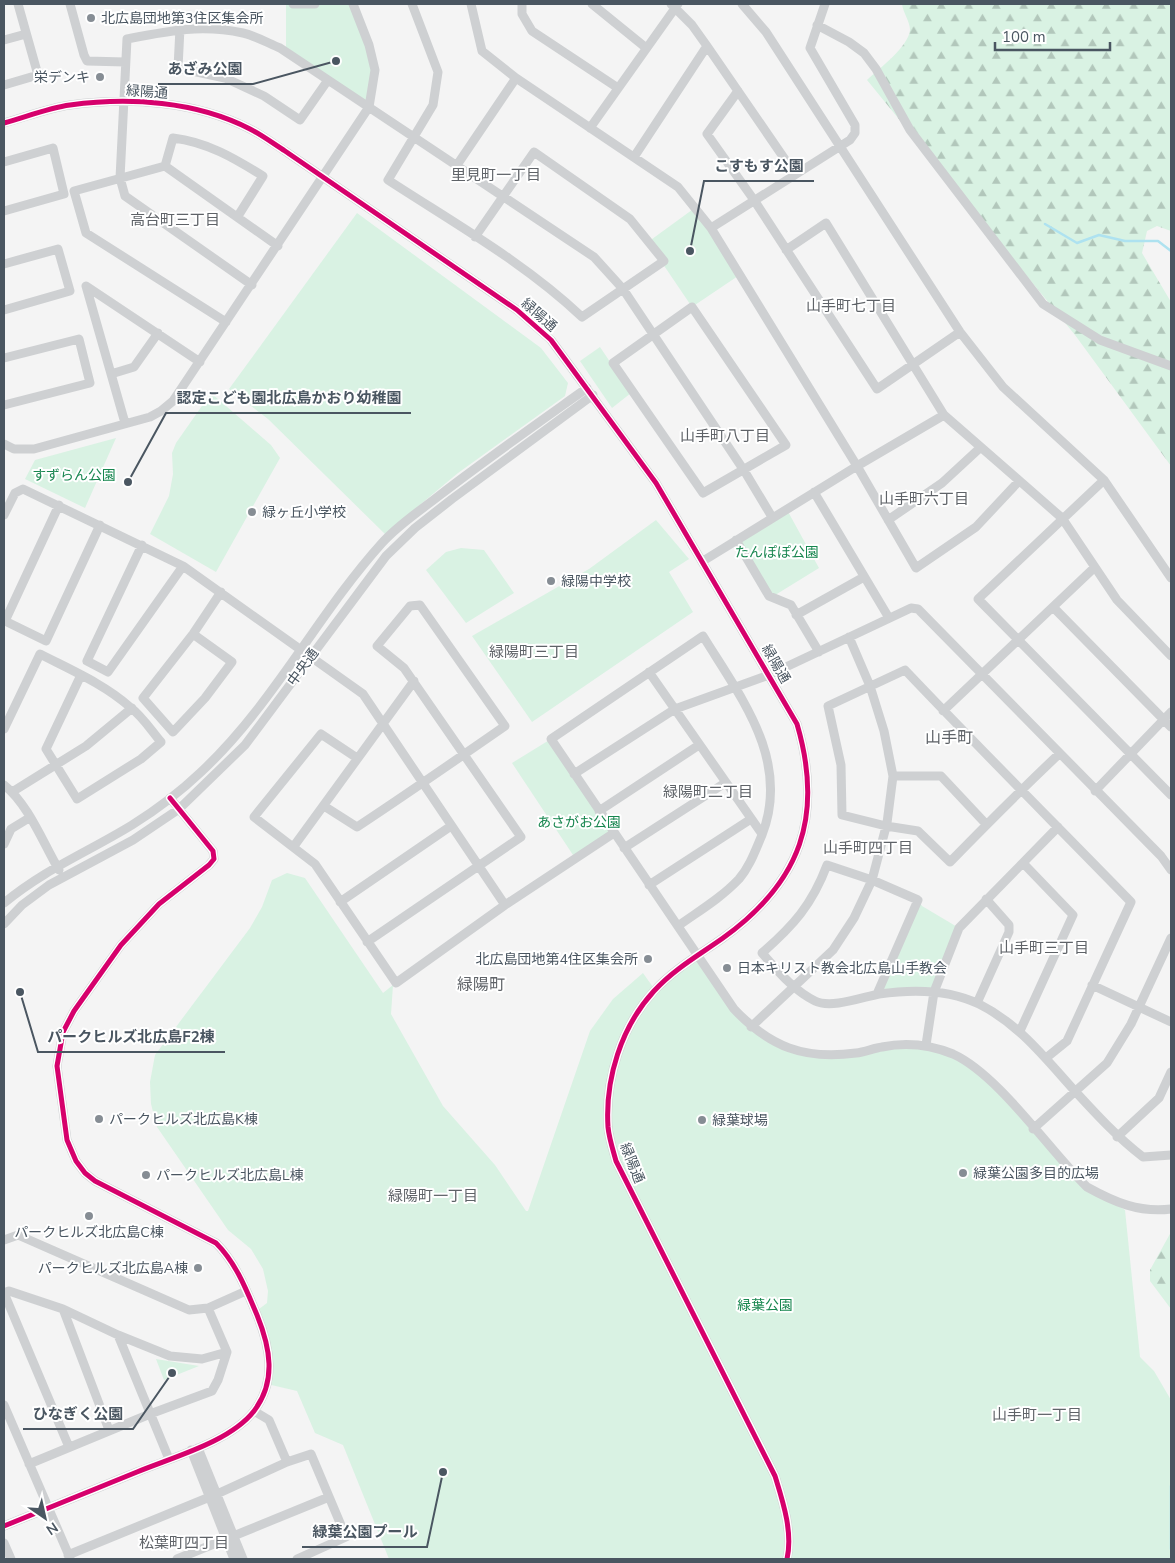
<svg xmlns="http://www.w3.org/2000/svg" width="1175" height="1563" font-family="'Nunito Sans','Noto Sans JP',sans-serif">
<defs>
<pattern id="forest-firs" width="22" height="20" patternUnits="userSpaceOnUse" patternTransform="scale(1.25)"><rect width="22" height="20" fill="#d9f2e3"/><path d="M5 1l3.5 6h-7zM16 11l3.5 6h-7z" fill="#b2c7bb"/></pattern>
</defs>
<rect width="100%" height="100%" fill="#f4f4f4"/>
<path fill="url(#forest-firs)" d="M 902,4 L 1171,4 L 1171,231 L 1157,226 L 1147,231 L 1142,253 L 1171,302 L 1171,466 L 1075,335 L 867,80 C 879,69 909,46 910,30 C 910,21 903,13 902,4 Z
M 1171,1232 L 1171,1309 L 1150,1281 L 1150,1270 Z"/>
<path fill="#d9f2e3" d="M 286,4 L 353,4 L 375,70 L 369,107 L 286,52 Z
M 696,207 L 738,276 L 692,307 L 648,242 Z
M 357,213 L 541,348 L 568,383 L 565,396 L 458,473 L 385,534 L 268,419 L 229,389 Z
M 600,347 L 631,393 L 612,408 L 580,361 Z
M 211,393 L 271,445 L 280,458 L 216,572 L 150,534 L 169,496 L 173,474 L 172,453 L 176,443 Z
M 116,438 L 85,508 L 25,479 L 35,460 Z
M 786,508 L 819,568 L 772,597 L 736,540 Z
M 656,520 L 689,559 L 669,572 L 693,612 L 532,722 L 472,636 L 589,569 Z
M 461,548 L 484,550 L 514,593 L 466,623 L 426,570 L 446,552 Z
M 551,739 L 614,833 L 575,858 L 512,763 Z
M 287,873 L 305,878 L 383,993 L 393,985 L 391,1014 L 443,1106 L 495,1165 L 526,1211 L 528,1211 L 590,1031 L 613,999 L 643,973 L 655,990 L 697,955 L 751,1027 L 803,1053 L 926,1045 L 977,1068 L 1087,1187 L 1125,1210 L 1140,1357 L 1154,1371 L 1171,1400 L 1171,1559 L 389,1559 L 343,1445 L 315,1433 L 297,1391 L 267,1384 L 270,1372 L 255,1312 L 267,1303 L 268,1291 L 263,1269 L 251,1249 L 228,1230 L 157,1127 L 151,1104 L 150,1082 L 155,1055 L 250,928 L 262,907 L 272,880 Z
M 918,900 L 922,906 L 959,928 L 934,992 L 879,990 Z
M 156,1359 L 199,1366 L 164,1380 Z"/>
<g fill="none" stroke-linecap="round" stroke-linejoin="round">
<path stroke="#aee2f0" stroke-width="2.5" d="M 1045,224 L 1077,243 L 1099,235 L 1125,241 L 1158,241 L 1171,251
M 1171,1486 L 1171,1549"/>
<path stroke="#ced0d2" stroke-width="9" d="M 70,4 L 84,55 L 87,61 L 125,62
M 293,4 L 315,4
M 412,4 L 438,72 L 433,105 L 388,180 C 454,223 525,263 582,317 L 664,261 L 630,219 L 534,152 L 475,237
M 471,4 L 482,51 L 516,78 L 678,187 L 711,228
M 522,4 L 522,14 L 532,31 L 618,88
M 592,4 L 645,47
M 671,4 L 692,25 L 707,46 L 795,174
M 742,4 L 766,32 L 960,332 L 1003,387 L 1104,480 L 1171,578
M 817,25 L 849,42 L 864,53 L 876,69 L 910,130 L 1043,304 L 1100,340 L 1171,366
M 180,28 L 178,68 L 225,78 L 264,96 L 300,120 L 328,80
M 4,40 L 26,34
M 4,85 L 38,75 L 18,4
M 738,91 L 707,134 L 754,200 L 877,389 L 960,332
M 4,123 C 26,117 48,108 70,105 C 129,97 196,101 250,129 C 262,135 274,144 285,151 L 517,310 L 551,340 L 656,483 L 797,724 C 824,816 801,882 723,938 C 699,955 674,969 654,991 C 621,1027 605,1079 608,1127 C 609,1138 613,1150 616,1161 L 775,1476 C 783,1502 793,1532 787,1559
M 590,128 L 678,4
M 634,157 L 707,46
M 4,162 L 53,148 L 64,194 L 4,211
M 457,165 L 516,78
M 165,166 L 173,138 C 207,142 234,158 263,176 L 238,216
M 786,250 L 826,223 L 944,415 L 1062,518 L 1117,600 L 1171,656
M 4,264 L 58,249 L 70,291 L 4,310
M 252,285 L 125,196 L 120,178 L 127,39 C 168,31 201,24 243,33 C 256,36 268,43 280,48 L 594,257 L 623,289 L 745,472 L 772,517
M 692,307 L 786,445 L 703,493 L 613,363 Z
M 226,322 L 86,233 L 74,191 L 165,166 L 278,246
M 4,358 L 79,339 L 90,383 L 4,405
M 111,374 L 134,367 L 158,333
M 944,415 L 857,466 L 916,568 L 976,527 L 1019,481
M 125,423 L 86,286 L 200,362
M 4,444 L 14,449 L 34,449 L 150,417 L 161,411 L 173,401 L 369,107 L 375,70 L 369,45 L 353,4
M 1104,480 L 978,599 L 1171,795
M 814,492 L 889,618
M 59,505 L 5,621 L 46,641 L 100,525
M 4,515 L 15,493 L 23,489 L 183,566 L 363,694 L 505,905
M 888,520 L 942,483 L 981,447
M 736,540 L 769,596 L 791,605 L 819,652
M 142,545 L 87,661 L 108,672 L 183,566
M 703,561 L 857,466 L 711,228 L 850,140 L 855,133 L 855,125 L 810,48 L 825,4
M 1053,607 L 1171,727
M 796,615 L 864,577
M 193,634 L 232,662 L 205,698 L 173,732 L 143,698 L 193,634 L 221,592
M 649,672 L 762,834
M 943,711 L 1095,567
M 4,729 L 40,654 C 71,670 104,684 130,707 C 142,716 151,730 161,742 L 141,759 L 77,799 L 46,749 L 81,675
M 357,758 L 321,734 L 254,817 L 315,864 L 396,983 L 505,905 L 614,833
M 574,774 L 675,709 L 769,675 L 911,608 L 918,609 L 1161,856 L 1171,870
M 893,776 L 941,776 L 986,824
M 4,785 C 29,805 43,843 59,870
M 1095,791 L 1171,712
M 12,792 L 86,746 L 132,708
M 324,806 L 357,827 C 407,794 456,760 505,726 L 420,605 L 410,606 L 377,646 L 404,668 L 521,837 L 367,942
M 599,811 L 699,745
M 4,844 L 11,829 L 29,818
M 294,846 L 414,681
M 624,848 L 725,783
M 649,885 L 751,819
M 340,902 L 451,826
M 4,903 C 45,869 88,852 132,825 C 156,810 180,792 201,772 C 273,705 317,615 382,543 C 399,524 421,510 440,495 C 488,458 538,423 587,388
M 4,924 L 22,905 L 49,885 L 133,840 L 179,809 L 245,745 L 386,556 L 415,528 L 452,499 L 593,395
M 678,926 C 699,911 721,898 739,879 C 750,866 755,851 762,835 C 791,760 741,698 703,636 L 551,739 L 734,1009 C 770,1047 804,1060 856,1053 C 865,1052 874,1048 882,1047 C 906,1042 931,1045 953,1054 C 999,1075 1049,1150 1087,1187 C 1114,1202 1139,1213 1171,1209
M 1092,985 L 1171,1022
M 877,994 L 918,900 L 872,880 L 827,865 C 812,905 793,926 762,953 C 778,971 794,991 815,1001 C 831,1009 863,997 879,994 C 913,989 948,989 979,1004 C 1019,1024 1045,1058 1074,1090 C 1096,1114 1117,1137 1143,1157 L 1171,1155
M 977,1003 L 1009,932 L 1009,925 L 986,899
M 751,1027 L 833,950 L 854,918 L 872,880 L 887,823 L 893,776 L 884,731 L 870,686 L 849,637
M 1020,1031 L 1073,915 L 1023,863
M 926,1045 L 934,992 L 959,928 L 1058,827
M 1046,1058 L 1067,1041 L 1131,902 C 1056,825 979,748 905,670 L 828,706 L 841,765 L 842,815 L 886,826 L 918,831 L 950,862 C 986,825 1022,789 1059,754
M 1033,1129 L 1107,1063 L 1131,1024 L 1171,938
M 1117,1137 L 1159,1098 L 1171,1072
M 4,1240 L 18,1235 L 189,1310 L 208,1308 L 246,1291
M 4,1293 L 9,1291 L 63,1309 L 118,1335 L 170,1356 L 202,1359 L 227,1352
M 4,1293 L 69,1447
M 63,1309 L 109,1430
M 118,1335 L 169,1459
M 4,1405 L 70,1558
M 254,1411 L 269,1420 L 287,1462
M 198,1448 L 243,1559
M 191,1450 L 234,1559
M 29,1464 L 150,1414 L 212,1391 L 218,1380 L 227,1352 L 208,1308
M 4,1526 C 48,1508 93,1490 137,1472 C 173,1457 230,1442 254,1411 C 277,1381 270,1347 257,1315 C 246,1289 236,1263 216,1243 L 95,1181 L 85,1173 L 76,1161 L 67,1140 L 57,1066 L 63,1032 L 74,1011 L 121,945 L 159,904 L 209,865 L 214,859 L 213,851 L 170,798
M 4,1543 L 11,1559
M 68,1555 L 217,1494 L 287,1462 L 311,1454 L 346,1537 L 297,1559
M 177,1559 L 329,1497"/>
<defs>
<path id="cycleway" d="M 4,123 C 26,117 48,108 70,105 C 129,97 196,101 250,129 C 262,135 274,144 285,151 L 517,310 L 551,340 L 656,483 L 797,724 C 824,816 801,882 723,938 C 699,955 674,969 654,991 C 621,1027 605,1079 608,1127 C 609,1138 613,1150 616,1161 L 775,1476 C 783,1502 793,1532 787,1559
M 4,1526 C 48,1508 93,1490 137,1472 C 173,1457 230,1442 254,1411 C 277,1381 270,1347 257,1315 C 246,1289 236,1263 216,1243 L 95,1181 L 85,1173 L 76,1161 L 67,1140 L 57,1066 L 63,1032 L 74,1011 L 121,945 L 159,904 L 209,865 L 214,859 L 213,851 L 170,798"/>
</defs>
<use href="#cycleway" stroke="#fff" stroke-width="8"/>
<use href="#cycleway" stroke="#d6006c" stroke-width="5"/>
</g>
<g fill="#868d94" stroke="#fff" stroke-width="2">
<circle cx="91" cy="18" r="5"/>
<circle cx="100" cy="77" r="5"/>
<circle cx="252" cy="512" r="5"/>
<circle cx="551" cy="581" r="5"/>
<circle cx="648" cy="959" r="5"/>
<circle cx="727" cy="968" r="5"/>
<circle cx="99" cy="1119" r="5"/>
<circle cx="702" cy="1120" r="5"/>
<circle cx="963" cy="1173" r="5"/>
<circle cx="146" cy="1175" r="5"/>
<circle cx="89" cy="1216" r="5"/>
<circle cx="198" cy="1268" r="5"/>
</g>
<g text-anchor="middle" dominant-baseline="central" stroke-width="4" stroke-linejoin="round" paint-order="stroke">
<g font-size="14" fill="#4a5661" stroke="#fff" text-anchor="start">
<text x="101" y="18">北広島団地第3住区集会所</text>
<text x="90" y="77" text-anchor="end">栄デンキ</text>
<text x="262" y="512">緑ヶ丘小学校</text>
<text x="561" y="581">緑陽中学校</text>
<text x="638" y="959" text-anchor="end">北広島団地第4住区集会所</text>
<text x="737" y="968">日本キリスト教会北広島山手教会</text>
<text x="109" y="1119">パークヒルズ北広島K棟</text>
<text x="712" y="1120">緑葉球場</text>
<text x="973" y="1173">緑葉公園多目的広場</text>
<text x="156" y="1175">パークヒルズ北広島L棟</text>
<text x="89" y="1232" text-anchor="middle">パークヒルズ北広島C棟</text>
<text x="188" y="1268" text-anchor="end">パークヒルズ北広島A棟</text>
</g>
<g font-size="14" fill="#4a5661" stroke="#fff">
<text transform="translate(147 92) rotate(4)">緑陽通</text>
<text transform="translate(539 315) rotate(41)">緑陽通</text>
<text transform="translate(776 664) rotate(60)">緑陽通</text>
<text transform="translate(303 667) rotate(-54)">中央通</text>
<text transform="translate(632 1163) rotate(68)">緑陽通</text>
</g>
<g font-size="14" fill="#17864f" stroke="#fff">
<text x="74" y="475">すずらん公園</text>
<text x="777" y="552">たんぽぽ公園</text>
<text x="579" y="822">あさがお公園</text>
<text x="765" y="1305">緑葉公園</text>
</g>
<g font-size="15" fill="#5f6368" stroke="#fff">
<text x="496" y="175">里見町一丁目</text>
<text x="175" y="220">高台町三丁目</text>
<text x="851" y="306">山手町七丁目</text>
<text x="725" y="436">山手町八丁目</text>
<text x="924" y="499">山手町六丁目</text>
<text x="534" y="652">緑陽町三丁目</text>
<text x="708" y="792">緑陽町二丁目</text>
<text x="868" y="848">山手町四丁目</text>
<text x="1044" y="948">山手町三丁目</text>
<text x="433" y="1196">緑陽町一丁目</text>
<text x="1037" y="1415">山手町一丁目</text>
<text x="184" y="1543">松葉町四丁目</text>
</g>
<g font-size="16" fill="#5f6368" stroke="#fff">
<text x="949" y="738">山手町</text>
<text x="481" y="985">緑陽町</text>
</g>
</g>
<path fill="none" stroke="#4a5661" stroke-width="2" d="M336 61L253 84H158M690 251L704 181H814M128 482L166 413H411M20 992L38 1052H225M172 1373L133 1429H23M443 1472L427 1547H302"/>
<g fill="#4a5661" stroke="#fff" stroke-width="2">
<circle cx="336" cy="61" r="5"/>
<circle cx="690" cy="251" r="5"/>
<circle cx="128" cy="482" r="5"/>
<circle cx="20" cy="992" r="5"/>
<circle cx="172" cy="1373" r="5"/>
<circle cx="443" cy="1472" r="5"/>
</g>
<g font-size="15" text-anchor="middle" font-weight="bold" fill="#4a5661" stroke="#fff" stroke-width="4" stroke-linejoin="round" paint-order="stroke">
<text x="205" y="74">あざみ公園</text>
<text x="759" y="171">こすもす公園</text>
<text x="289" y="403">認定こども園北広島かおり幼稚園</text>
<text x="131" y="1042">パークヒルズ北広島F2棟</text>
<text x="78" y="1419">ひなぎく公園</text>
<text x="365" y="1537">緑葉公園プール</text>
</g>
<rect width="1175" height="1563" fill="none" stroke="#4a5661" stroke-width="10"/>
<g transform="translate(45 1518) rotate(146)" stroke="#ffffff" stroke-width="4" paint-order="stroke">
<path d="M0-4L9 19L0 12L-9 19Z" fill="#4a5661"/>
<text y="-8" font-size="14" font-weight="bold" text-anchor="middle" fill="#4a5661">N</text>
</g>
<path d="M995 42v8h115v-8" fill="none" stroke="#4a5661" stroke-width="2.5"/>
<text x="1002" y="42" font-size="15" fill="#4a5661" stroke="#ffffff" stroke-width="4" paint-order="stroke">100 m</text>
</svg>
